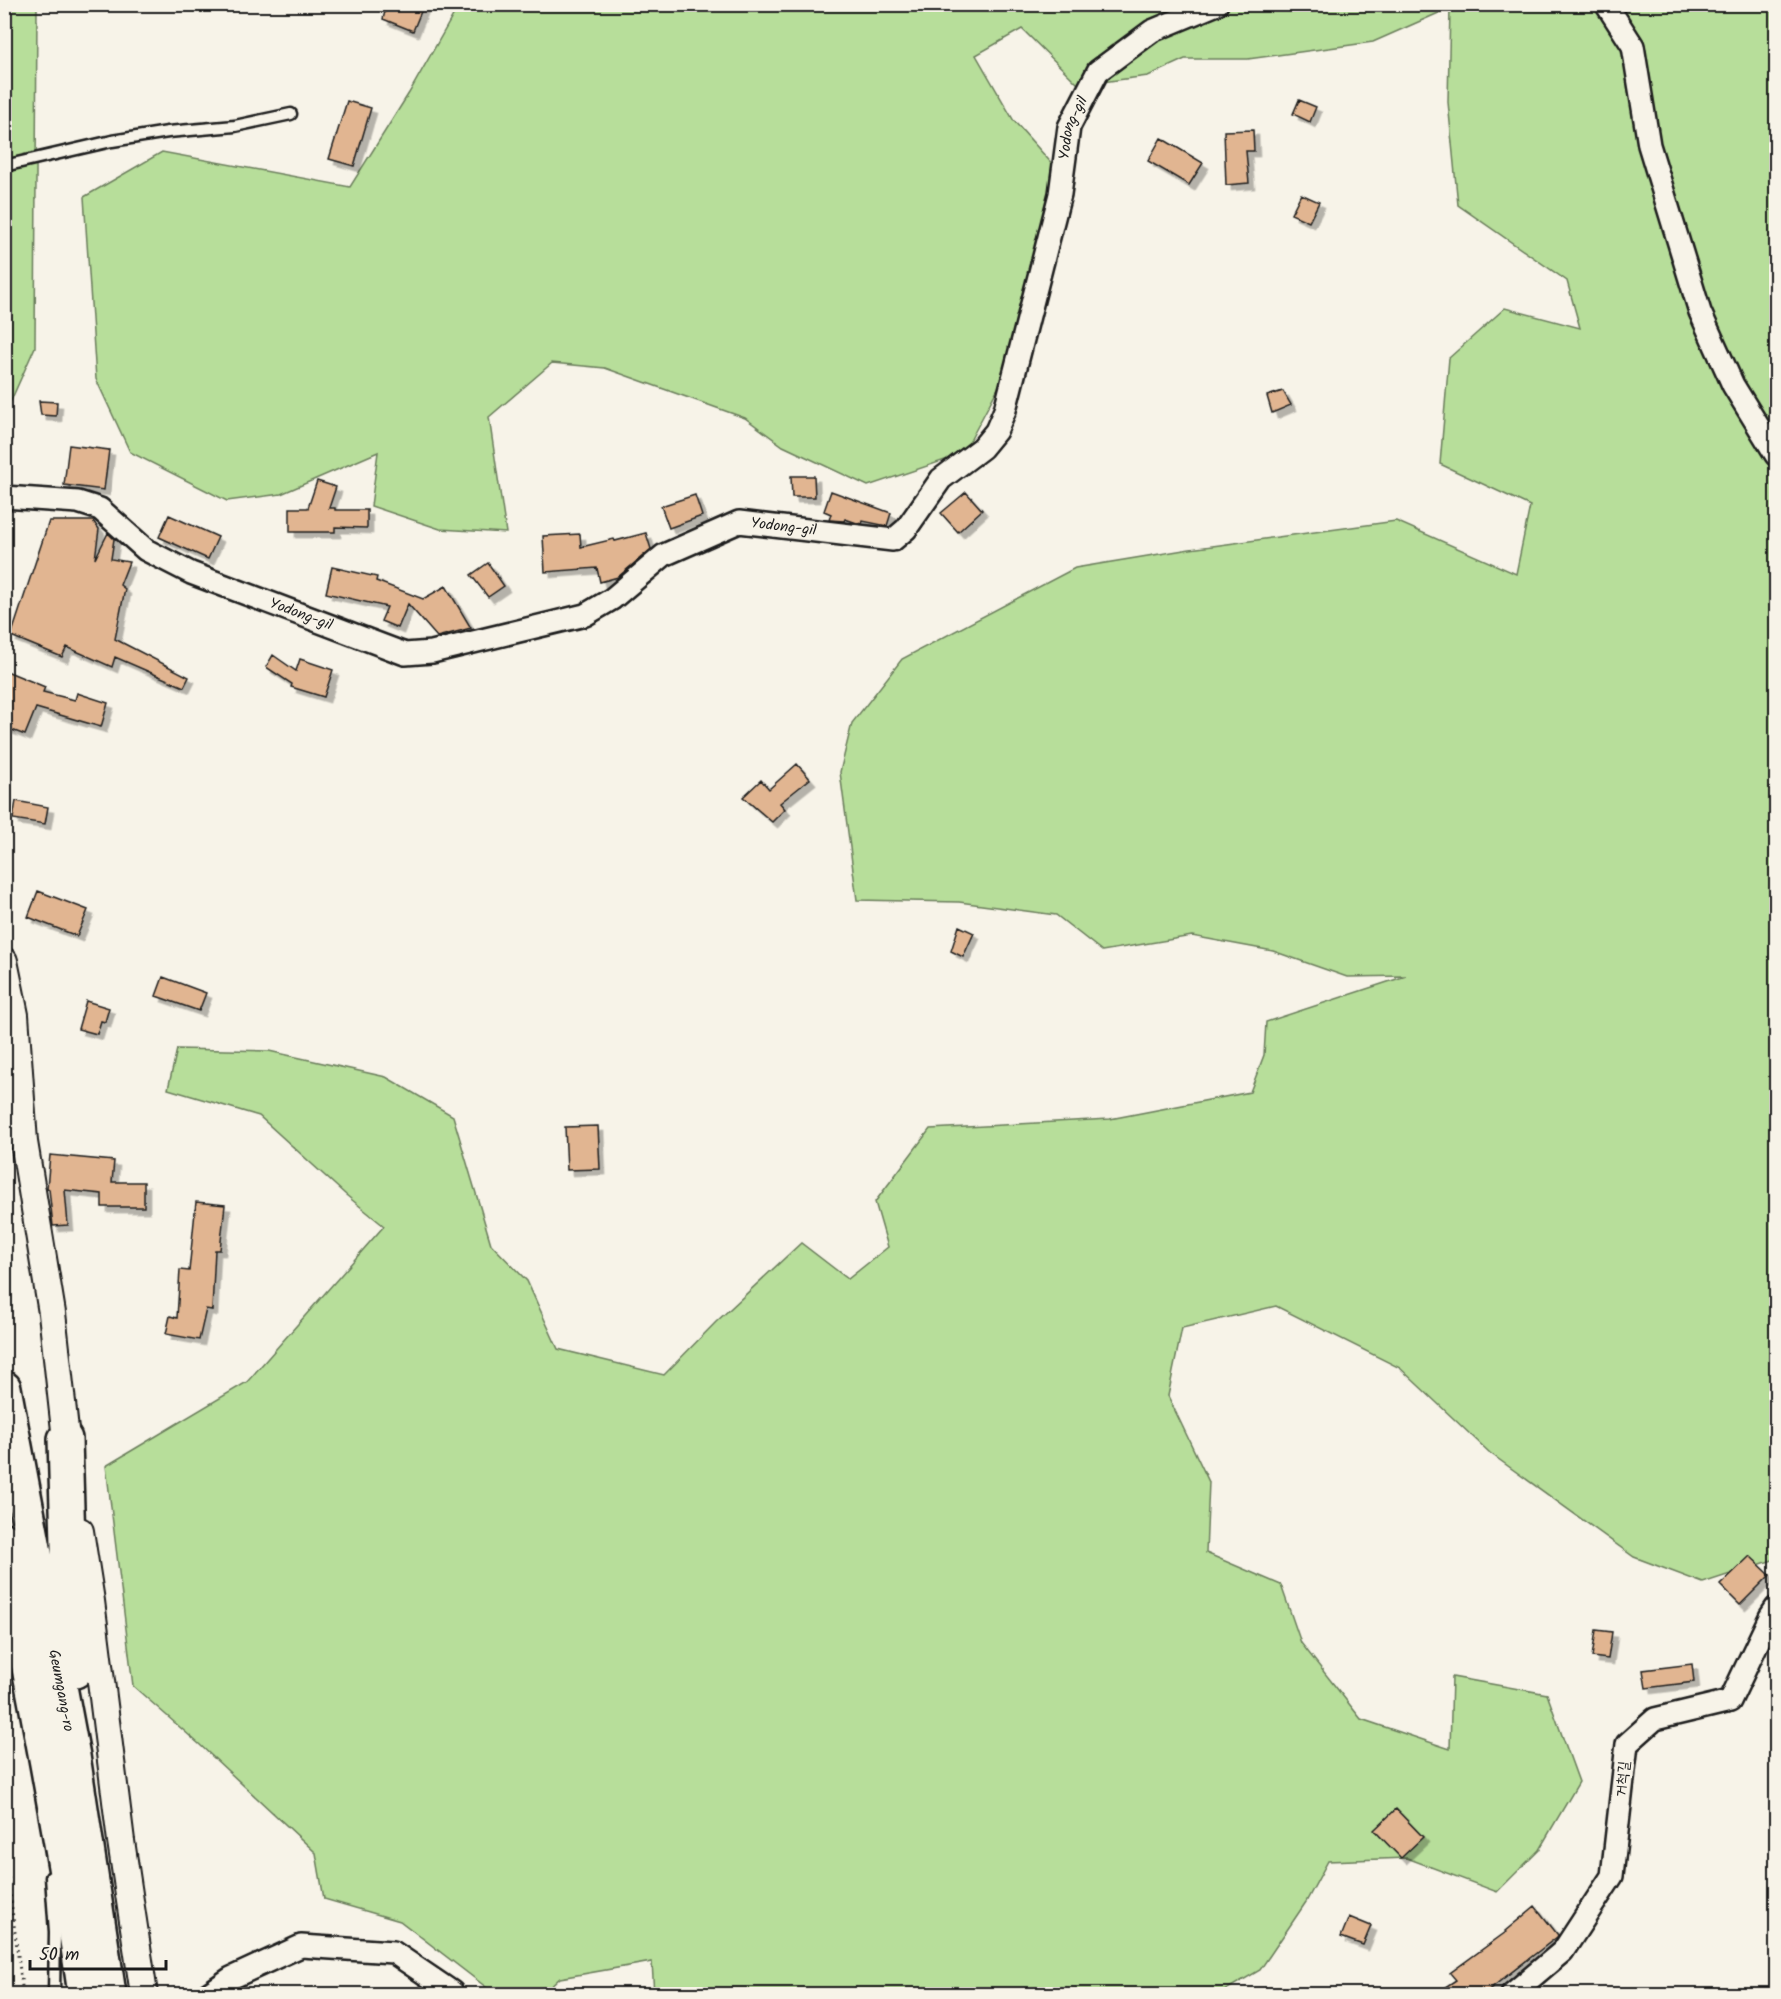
<svg xmlns="http://www.w3.org/2000/svg" width="1781" height="1999" font-family="Kalam,'Poor Story',sans-serif">
<defs>
<filter id="shadow"><feDropShadow dx="5.5" dy="5.5" stdDeviation="0" flood-color="#0004"/></filter>
</defs>
<rect width="100%" height="100%" fill="#f7f3e8"/>
<filter id="ink" filterUnits="userSpaceOnUse"><feTurbulence type="fractalNoise" baseFrequency=".0167" numOctaves="2"/><feDisplacementMap in="SourceGraphic" scale="12" xChannelSelector="R" yChannelSelector="G"/><feConvolveMatrix kernelMatrix="1 2 1 2 8 2 1 2 1" color-interpolation-filters="sRGB"/></filter>
<g filter="url(#ink)">
<path fill="#b7de9a" stroke="#6a7d5b" stroke-width="1.5" d="M 5,5 L 37,5 L 35,347 L 5,414 Z
M 459,5 L 1776,5 L 1776,1559 L 1703,1583 L 1634,1557 L 1490,1453 L 1400,1368 L 1276,1306 L 1182,1328 L 1168,1396 L 1209,1482 L 1206,1553 L 1281,1585 L 1301,1643 L 1361,1719 L 1450,1749 L 1452,1677 L 1547,1694 L 1579,1782 L 1539,1850 L 1497,1892 L 1407,1858 L 1328,1861 L 1306,1902 L 1260,1970 L 1219,1994 L 654,1994 L 652,1962 L 560,1978 L 543,1994 L 495,1994 L 400,1921 L 324,1899 L 316,1853 L 199,1744 L 133,1686 L 106,1466 L 247,1382 L 384,1226 L 346,1195 L 259,1116 L 168,1089 L 177,1049 L 269,1051 L 386,1077 L 453,1116 L 491,1244 L 527,1281 L 558,1349 L 664,1375 L 716,1322 L 801,1243 L 848,1279 L 888,1247 L 875,1202 L 930,1129 L 1110,1119 L 1250,1092 L 1264,1055 L 1266,1022 L 1406,976 L 1347,977 L 1273,951 L 1192,936 L 1102,951 L 1056,915 L 959,902 L 857,900 L 840,772 L 852,723 L 902,659 L 1075,568 L 1190,549 L 1396,521 L 1516,574 L 1530,506 L 1440,464 L 1449,358 L 1505,308 L 1580,328 L 1567,281 L 1458,205 L 1448,102 L 1450,8 L 1373,42 L 1248,59 L 1185,59 L 1148,76 L 1079,85 L 1022,29 L 976,55 L 1014,121 L 1063,176 L 1009,367 L 963,454 L 868,486 L 783,446 L 745,418 L 605,368 L 552,363 L 489,417 L 506,533 L 440,529 L 371,506 L 378,452 L 281,494 L 227,501 L 130,452 L 96,379 L 84,197 L 162,152 L 350,187 L 409,93 Z"/>
<path fill="#e1b591" stroke="#1c1c1c" stroke-width="1.5" filter="url(#shadow)" d="M 387,4 L 424,4 L 413,31 L 383,19 Z
M 1299,100 L 1316,107 L 1310,122 L 1293,114 Z
M 347,101 L 371,108 L 354,166 L 329,159 Z
M 1253,130 L 1254,151 L 1246,151 L 1249,183 L 1226,185 L 1224,131 Z
M 1161,138 L 1203,163 L 1189,185 L 1148,161 Z
M 1301,194 L 1319,202 L 1309,222 L 1291,214 Z
M 1283,391 L 1291,405 L 1272,413 L 1267,396 Z
M 39,401 L 57,402 L 56,416 L 41,415 Z
M 69,445 L 109,450 L 104,490 L 64,485 Z
M 791,476 L 814,476 L 815,497 L 792,497 Z
M 317,481 L 336,487 L 329,508 L 335,508 L 335,510 L 367,510 L 367,528 L 335,527 L 335,532 L 290,532 L 290,508 L 308,508 Z
M 831,491 L 891,513 L 887,526 L 863,521 L 862,524 L 857,523 L 845,519 L 844,521 L 829,520 L 831,514 L 824,511 Z
M 966,492 L 982,510 L 958,532 L 941,513 Z
M 695,495 L 702,516 L 669,528 L 661,506 Z
M 169,515 L 218,537 L 208,559 L 159,537 Z
M 49,521 L 93,521 L 99,529 L 95,559 L 108,533 L 114,539 L 111,559 L 129,562 L 120,585 L 125,589 L 115,639 L 189,677 L 184,687 L 115,657 L 112,667 L 67,647 L 62,657 L 11,636 Z
M 646,533 L 651,549 L 618,577 L 600,582 L 597,568 L 545,572 L 543,536 L 580,534 L 581,547 L 614,539 L 615,541 Z
M 488,563 L 504,586 L 488,597 L 471,575 Z
M 332,567 L 377,577 L 376,581 L 423,599 L 446,586 L 471,628 L 437,637 L 408,604 L 398,628 L 381,621 L 387,607 L 326,593 Z
M 273,655 L 296,671 L 300,659 L 333,670 L 324,697 L 291,687 L 292,684 L 266,667 Z
M 4,670 L 45,687 L 43,692 L 75,700 L 77,693 L 108,703 L 101,727 L 36,708 L 25,735 L 4,727 Z
M 797,764 L 810,779 L 780,803 L 785,809 L 772,822 L 743,797 L 761,780 L 769,789 Z
M 16,801 L 48,807 L 45,824 L 13,819 Z
M 38,891 L 88,910 L 77,936 L 28,917 Z
M 959,926 L 974,933 L 963,957 L 951,951 Z
M 163,977 L 206,993 L 199,1011 L 156,996 Z
M 86,1001 L 109,1008 L 105,1022 L 101,1021 L 97,1034 L 78,1029 Z
M 598,1126 L 600,1169 L 567,1170 L 565,1127 Z
M 50,1155 L 114,1161 L 112,1182 L 144,1182 L 144,1207 L 102,1207 L 102,1194 L 65,1190 L 68,1225 L 53,1226 L 49,1189 L 47,1188 Z
M 196,1202 L 225,1205 L 220,1250 L 215,1250 L 212,1310 L 206,1309 L 199,1340 L 166,1334 L 170,1316 L 177,1318 L 180,1270 L 189,1271 Z
M 1750,1556 L 1770,1575 L 1740,1605 L 1720,1585 Z
M 1596,1630 L 1612,1632 L 1608,1659 L 1592,1657 Z
M 1692,1664 L 1694,1682 L 1646,1688 L 1643,1670 Z
M 1396,1809 L 1423,1837 L 1401,1858 L 1374,1830 Z
M 1535,1906 L 1558,1935 L 1557,1937 L 1482,1995 L 1433,1995 L 1456,1980 L 1450,1973 L 1506,1932 L 1505,1931 Z
M 1349,1917 L 1371,1926 L 1363,1945 L 1341,1937 Z"/>
<g fill="none" stroke-linecap="round" stroke-linejoin="round">
<defs>
<path id="service" d="M 4,166 L 112,141 L 168,132 L 235,126 L 291,114
M 51,1877 L 55,1932 L 54,1994"/>
<g id="minor">
<path d="M 1606,4 L 1633,46 L 1649,145 L 1700,312 L 1733,385 L 1776,455"/>
<path id="s1" d="M 4,497 L 78,502 L 100,509 L 146,550 L 191,573 L 405,654 L 432,652 L 585,615 L 612,599 L 664,555 L 739,522 L 893,540 L 906,529 L 941,479 L 982,448 L 996,431 L 1005,410 L 1060,194 L 1069,127 L 1098,71 L 1152,31 L 1217,4"/>
<path d="M 208,1994 L 231,1978 L 301,1946 L 393,1952 L 452,1992"/>
<path d="M 1512,1994 L 1563,1951 L 1612,1876 L 1627,1744 L 1655,1719 L 1730,1701 L 1770,1617 L 1776,1608"/>
</g>
<path id="tertiary" d="M 4,961 L 15,1015 L 24,1142 L 52,1313 L 68,1457
M 80,1531 L 91,1601 L 121,1841 L 144,1994"/>
<g id="trunk">
<path id="s2" d="M 4,1388 L 73,1756 L 109,1994"/>
<path d="M 65,1439 L 69,1578 L 75,1671"/>
<path d="M 4,1540 C 34,1691 63,1842 85,1994"/>
</g>
</defs>
<use href="#service" stroke="#1c1c1c" stroke-width="15"/>
<use href="#minor" stroke="#1c1c1c" stroke-width="26"/>
<use href="#tertiary" stroke="#1c1c1c" stroke-width="30"/>
<use href="#trunk" stroke="#1c1c1c" stroke-width="38"/>
<path stroke="#1c1c1c" stroke-width="3" stroke-dasharray="1.5 4.5" stroke-linecap="butt" d="M 4,1848 L 23,1994"/>
<use href="#service" stroke="#f7f3e8" stroke-width="10"/>
<use href="#minor" stroke="#f7f3e8" stroke-width="21"/>
<use href="#tertiary" stroke="#f7f3e8" stroke-width="26"/>
<use href="#trunk" stroke="#f7f3e8" stroke-width="33"/>
</g>
</g>
<g text-anchor="middle" dominant-baseline="central" stroke-width="4.5" stroke-linejoin="round" paint-order="stroke">
<g font-size="15" fill="#1c1c1c" stroke="#f7f3e8">
<text stroke="none"><textPath href="#s1" startOffset="1424">Yodong-gil</textPath></text>
<text stroke="none"><textPath href="#s1" startOffset="849">Yodong-gil</textPath></text>
<text stroke="none"><textPath href="#s1" startOffset="327">Yodong-gil</textPath></text>
<text stroke="none"><textPath href="#s2" startOffset="308">Geumgang-ro</textPath></text>
<text transform="translate(1623 1779) rotate(-84)">거척길</text>
</g>
</g>
<rect width="1781" height="1999" fill="none" stroke="#f7f3e8" stroke-width="24"/>
<rect x="12" y="12" width="1757" height="1975" fill="none" stroke="#1c1c1c" stroke-width="2" filter="url(#ink)"/>
<path d="M30 1960v9h136v-9" fill="none" stroke="#1c1c1c" stroke-width="3"/>
<text x="39" y="1960" font-size="18" fill="#1c1c1c" stroke="#f7f3e8" stroke-width="4.5" paint-order="stroke">50 m</text>
</svg>
